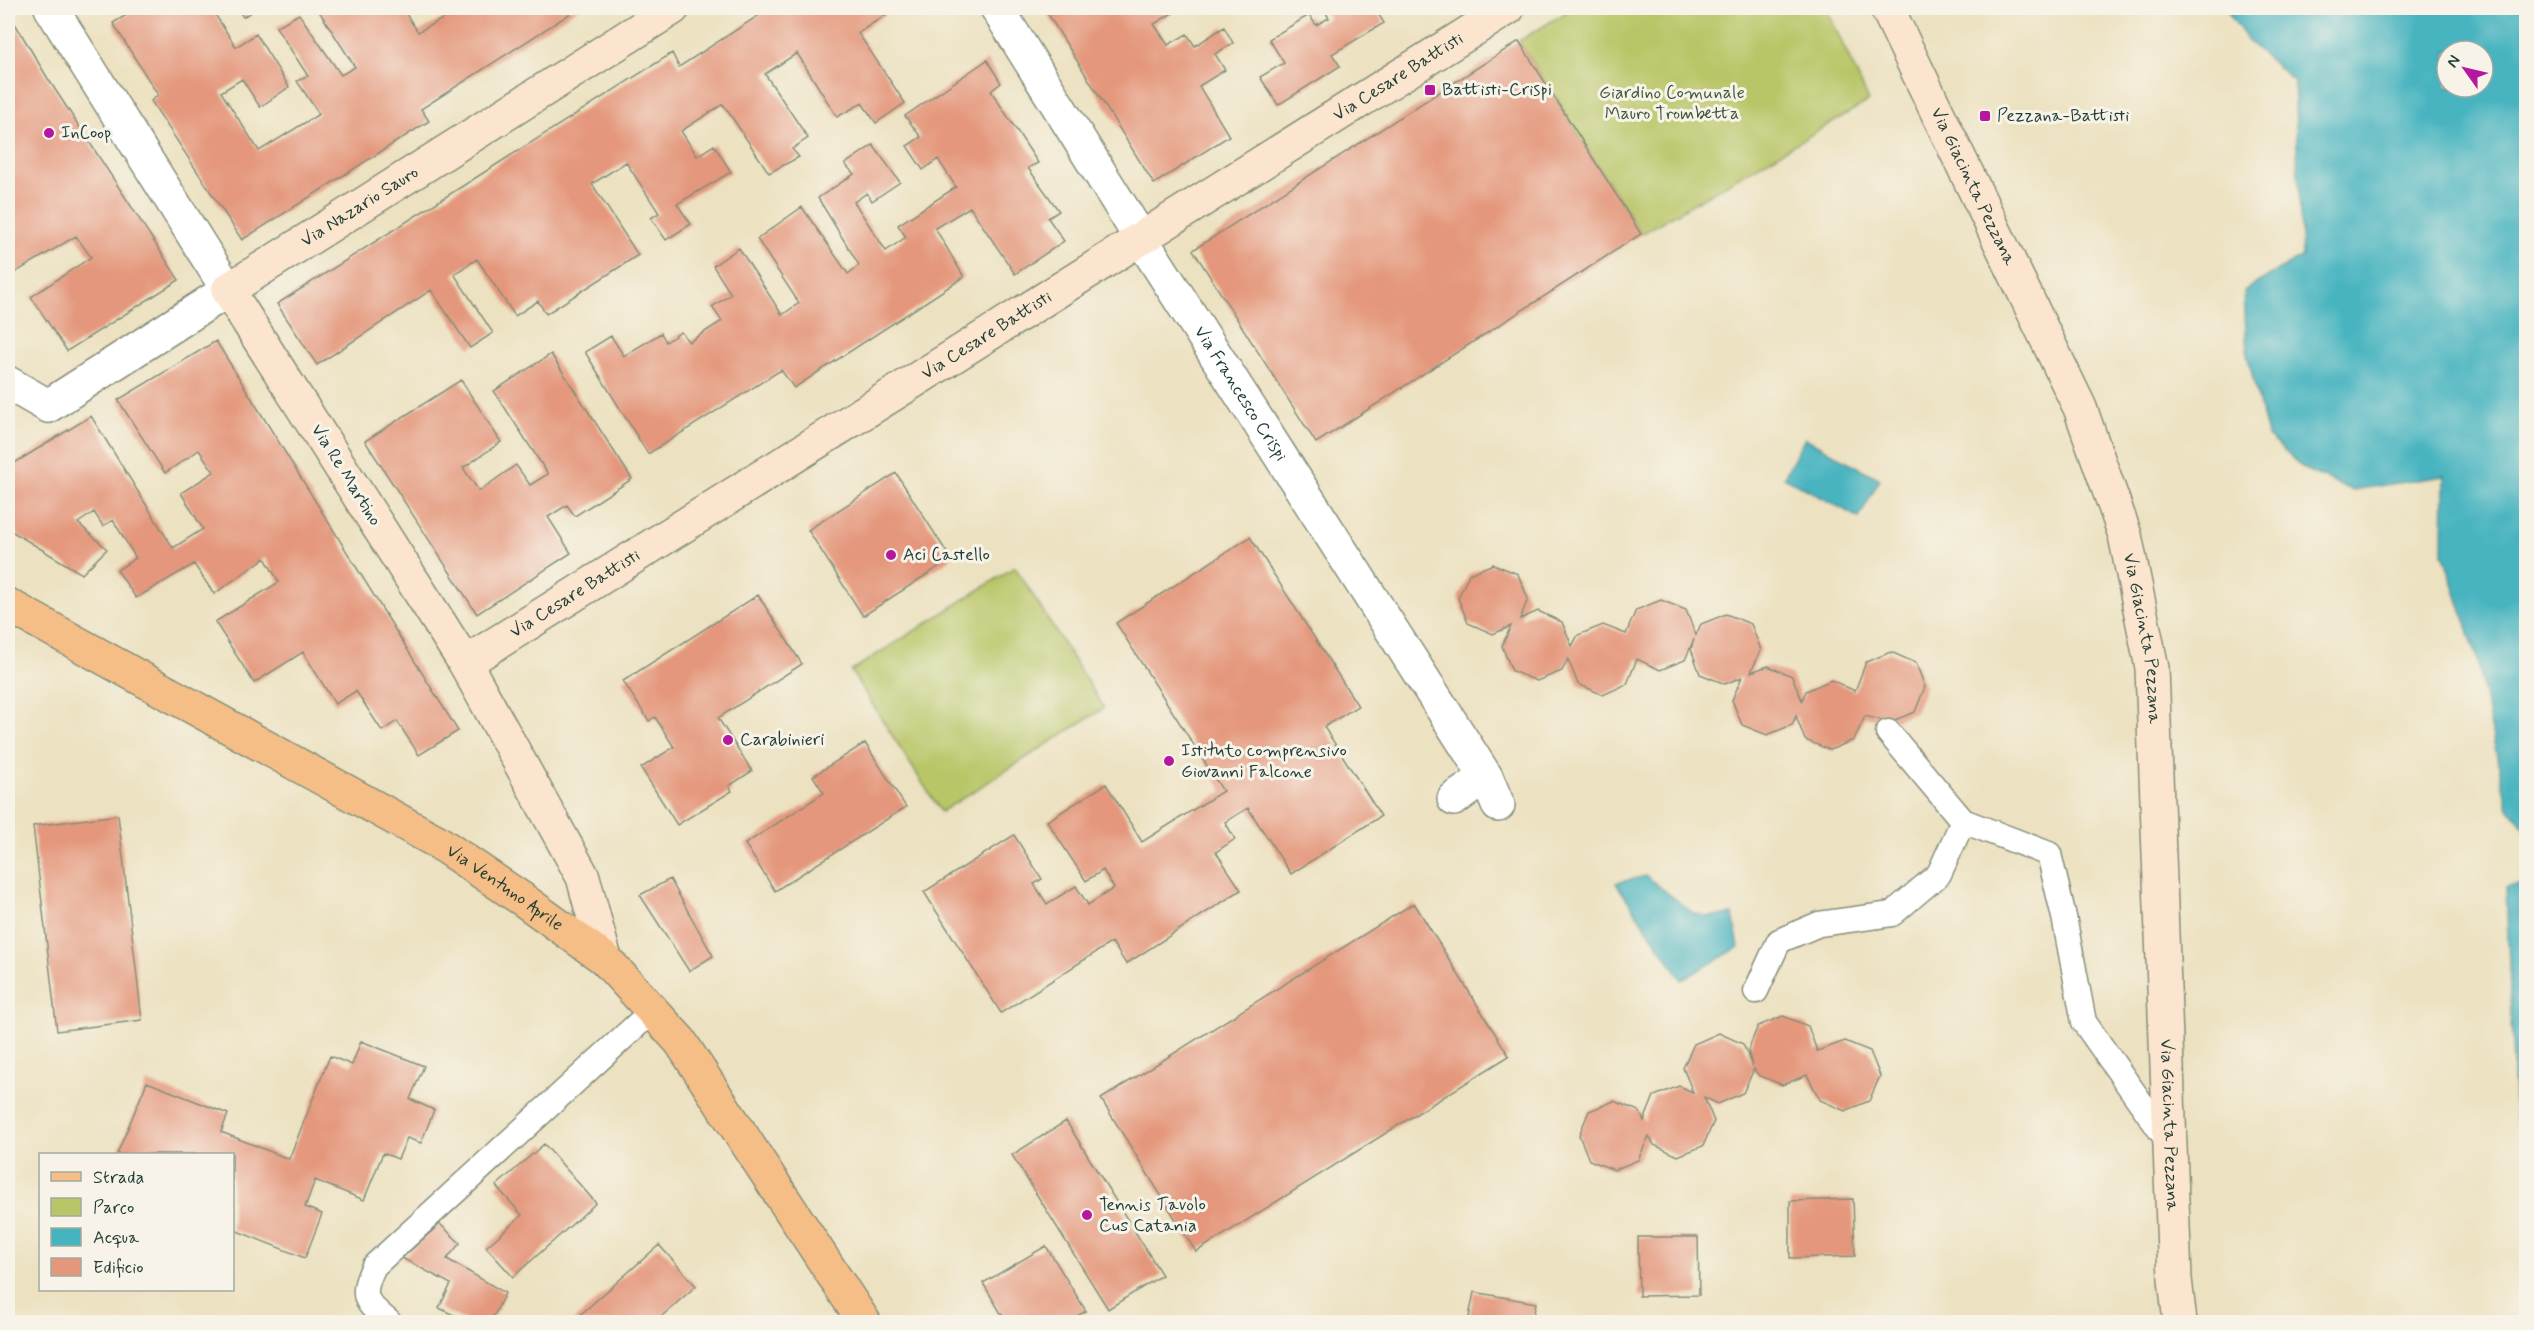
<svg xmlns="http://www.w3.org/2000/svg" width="2534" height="1330" font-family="Mynerve,sans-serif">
<rect width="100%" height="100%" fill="#f7f3e8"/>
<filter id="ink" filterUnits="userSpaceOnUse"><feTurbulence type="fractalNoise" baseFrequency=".0167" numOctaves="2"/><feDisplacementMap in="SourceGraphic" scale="12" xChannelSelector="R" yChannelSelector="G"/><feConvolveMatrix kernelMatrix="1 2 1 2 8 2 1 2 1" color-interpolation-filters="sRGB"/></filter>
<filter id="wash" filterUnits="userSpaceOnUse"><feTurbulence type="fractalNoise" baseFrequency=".008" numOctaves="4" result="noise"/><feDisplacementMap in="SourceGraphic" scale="24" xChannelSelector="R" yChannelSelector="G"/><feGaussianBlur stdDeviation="1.35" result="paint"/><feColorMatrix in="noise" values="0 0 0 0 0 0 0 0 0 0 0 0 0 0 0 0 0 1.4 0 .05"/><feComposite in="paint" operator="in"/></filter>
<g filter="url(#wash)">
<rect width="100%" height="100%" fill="#ece1c0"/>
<path fill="#b9c668" stroke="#6c824e" stroke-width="1.5" d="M 1573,8 L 1826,8 L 1869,101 L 1641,234 L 1519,41 Z
M 1015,567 L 1104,708 L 941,812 L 851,671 Z"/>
<path fill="#46b4c0" stroke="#32787a" stroke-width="1.5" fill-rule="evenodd" d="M 2225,8 L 2526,8 L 2526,831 L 2507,805 L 2475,651 L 2443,553 L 2444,476 L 2352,490 L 2304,469 L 2267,435 L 2247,354 L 2244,291 L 2302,256 L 2294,81 L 2249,42 ZM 2447,51 L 2483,51 L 2483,87 L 2447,87 Z
M 1805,438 L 1880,479 L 1859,518 L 1784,477 Z
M 1646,876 L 1693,913 L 1707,917 L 1733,914 L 1739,947 L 1682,980 L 1616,883 Z
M 2526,884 L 2526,1124 L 2515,1120 L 2506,887 Z"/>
<g id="blocks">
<path fill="#e4977b" d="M 138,8 L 211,8 L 236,47 L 256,34 L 289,87 L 260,107 L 242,79 L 221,92 L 259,151 L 319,114 L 297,81 L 308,76 L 276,27 L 299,14 L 341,75 L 355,67 L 317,8 L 402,8 L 418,32 L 448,16 L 442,8 L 579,8 L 421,109 L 429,121 L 242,240 L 151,101 L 158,95 L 113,23 Z
M 237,8 L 258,8 L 243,17 Z
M 770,8 L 896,8 L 858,33 L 905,103 L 876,123 L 862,103 L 837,117 L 797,53 L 765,74 L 808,138 L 792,149 L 799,157 L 769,173 L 723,104 L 681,131 L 697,156 L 714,145 L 731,172 L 677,204 L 691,224 L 666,240 L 651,218 L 659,213 L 626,162 L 592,184 L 638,255 L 618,268 L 546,314 L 538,301 L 515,316 L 477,259 L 454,274 L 493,333 L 470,348 L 431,290 L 317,365 L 277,304 L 672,53 L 679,67 Z
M 914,8 L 932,8 L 920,16 Z
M 1044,8 L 1125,8 L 1127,10 L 1131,8 L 1181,8 L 1154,24 L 1168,45 L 1187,34 L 1195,46 L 1224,27 L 1233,43 L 1215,54 L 1225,70 L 1199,86 L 1229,136 L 1154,184 Z
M 1323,8 L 1375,8 L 1384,23 L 1332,54 L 1340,66 L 1278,105 L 1260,77 L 1284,63 L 1269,39 L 1309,15 L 1316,25 L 1329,18 Z
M 8,12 L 47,77 L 179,280 L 67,351 L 31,297 L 91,257 L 76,236 L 8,277 Z
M 1519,41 L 1641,234 L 1316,443 L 1193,250 Z
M 987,60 L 1001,83 L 991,91 L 1038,163 L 1028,168 L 1059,211 L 1048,218 L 1064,241 L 1015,274 L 970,207 L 935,228 L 964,277 L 794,388 L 781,370 L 648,454 L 585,352 L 611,336 L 624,356 L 661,333 L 666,342 L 681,332 L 689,342 L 722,321 L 712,307 L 731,294 L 713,266 L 739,248 L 782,315 L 799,303 L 757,239 L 802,207 L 848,274 L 859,265 L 818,198 L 854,174 L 845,164 L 873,145 L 900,182 L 872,201 L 867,193 L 854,202 L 886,251 L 906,237 L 898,225 L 956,187 L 938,159 L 923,170 L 907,146 L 921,137 L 905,116 Z
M 216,341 L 458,731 L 419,755 L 397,721 L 382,731 L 356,691 L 335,704 L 303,652 L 254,683 L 215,622 L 279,582 L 265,558 L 214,594 L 194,564 L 136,598 L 117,570 L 136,558 L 113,520 L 103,526 L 94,512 L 78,523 L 107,549 L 82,574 L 8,529 L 8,467 L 91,416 L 173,548 L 203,529 L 181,493 L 214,472 L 199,450 L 165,473 L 118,400 Z
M 551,354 L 632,479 L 575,516 L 567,505 L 548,517 L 571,553 L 477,614 L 365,441 L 461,380 L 501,442 L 463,468 L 479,491 L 516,465 L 530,485 L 548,474 L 494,391 Z
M 896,473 L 951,559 L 863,616 L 808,530 Z
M 1250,537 L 1358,706 L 1324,727 L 1381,816 L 1291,874 L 1248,808 L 1225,822 L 1235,839 L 1216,852 L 1241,890 L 1126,964 L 1112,942 L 1001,1013 L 924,892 L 1014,835 L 1042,879 L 1034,884 L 1047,904 L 1076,886 L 1088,905 L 1114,888 L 1103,870 L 1086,881 L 1047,821 L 1106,784 L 1142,842 L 1223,791 L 1116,623 Z
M 1493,564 L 1518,574 L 1528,599 L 1520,619 L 1538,611 L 1562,622 L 1572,646 L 1578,635 L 1603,625 L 1626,634 L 1636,610 L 1661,600 L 1686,610 L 1696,635 L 1701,624 L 1726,614 L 1751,624 L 1761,650 L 1751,672 L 1768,666 L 1792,676 L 1802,700 L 1806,691 L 1831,680 L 1855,691 L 1866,662 L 1891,652 L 1916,663 L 1925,687 L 1915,712 L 1890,722 L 1865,716 L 1854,740 L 1830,750 L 1805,740 L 1796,716 L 1792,725 L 1767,735 L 1742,725 L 1732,700 L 1742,677 L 1725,684 L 1700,674 L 1691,649 L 1694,639 L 1685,660 L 1660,670 L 1637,659 L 1627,684 L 1603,695 L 1578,684 L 1568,659 L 1562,671 L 1537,681 L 1512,671 L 1502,646 L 1511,626 L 1493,634 L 1468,623 L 1458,598 L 1469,574 Z
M 758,595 L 802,664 L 718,718 L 752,771 L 729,786 L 732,791 L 677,825 L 641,768 L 674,747 L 655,717 L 649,721 L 623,681 Z
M 865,743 L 906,807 L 775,891 L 745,844 L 824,793 L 813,776 Z
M 118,815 L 142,1020 L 57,1031 L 33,826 Z
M 670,879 L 713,956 L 689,971 L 640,895 Z
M 1414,903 L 1509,1056 L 1196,1252 L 1101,1099 Z
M 1783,1016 L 1808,1026 L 1817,1051 L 1845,1041 L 1870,1051 L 1880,1076 L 1869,1101 L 1845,1111 L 1820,1100 L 1807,1075 L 1782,1085 L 1758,1075 L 1754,1069 L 1743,1093 L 1718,1104 L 1704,1097 L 1714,1121 L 1703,1146 L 1678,1156 L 1654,1145 L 1649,1136 L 1638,1160 L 1614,1170 L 1589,1160 L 1579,1135 L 1589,1111 L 1614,1101 L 1639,1111 L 1644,1121 L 1654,1096 L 1679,1086 L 1693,1092 L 1683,1068 L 1694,1044 L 1719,1033 L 1743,1044 L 1752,1066 L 1748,1050 L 1758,1026 Z
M 361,1041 L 424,1066 L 410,1099 L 434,1110 L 421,1143 L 407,1138 L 398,1159 L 383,1153 L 364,1200 L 315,1180 L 305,1207 L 322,1214 L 305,1258 L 232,1229 L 232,1154 L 117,1154 L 147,1082 L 228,1114 L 221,1132 L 289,1159 L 330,1056 L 352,1065 Z
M 1066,1121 L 1162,1275 L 1108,1309 L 1012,1155 Z
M 544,1144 L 596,1203 L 513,1277 L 486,1247 L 522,1215 L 496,1186 Z
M 1853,1199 L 1855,1256 L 1790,1258 L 1790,1201 Z
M 440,1224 L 460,1243 L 447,1259 L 505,1293 L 491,1322 L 468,1322 L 439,1308 L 451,1284 L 402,1258 Z
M 1638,1237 L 1698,1237 L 1699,1295 L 1639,1296 Z
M 659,1245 L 696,1286 L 655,1322 L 572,1322 Z
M 1046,1246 L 1086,1311 L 1067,1322 L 1006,1322 L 983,1283 Z
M 1474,1292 L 1536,1303 L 1532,1322 L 1468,1322 Z"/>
</g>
</g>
<g filter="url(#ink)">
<use href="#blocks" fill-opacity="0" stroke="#868f7a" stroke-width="1.5"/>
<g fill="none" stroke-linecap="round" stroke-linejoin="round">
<defs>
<path id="lane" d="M 1888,732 L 1963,821 L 2049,854 L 2064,917 L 2084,1022 L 2170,1144
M 1756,991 L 1779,941 L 1819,924 L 1892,914 L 1939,874 L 1963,821
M 389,1322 C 365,1302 359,1297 374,1266 L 652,1011"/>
<g id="street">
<path id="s1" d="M 997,8 L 1140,237 L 1486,777 L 1498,805"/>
<path d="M 8,383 L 48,406 L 228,290 L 51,8"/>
<path d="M 1454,799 L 1486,777"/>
</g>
<g id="secondary">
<path id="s2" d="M 1887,8 L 2080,408 L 2125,535 L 2152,668 L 2175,1279 L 2180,1322"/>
<path id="s3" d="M 465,663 L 1508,8"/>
<path id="s4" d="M 605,959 L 583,877 L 465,663 L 228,290 L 673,8"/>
</g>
<g id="primary">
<path id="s5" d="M 8,605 L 436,841 L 522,899 L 605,959 L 680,1041 L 864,1322"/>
</g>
</defs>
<use href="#lane" stroke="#868f7a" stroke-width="27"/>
<use href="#street" stroke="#868f7a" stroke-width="36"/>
<use href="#secondary" stroke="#868f7a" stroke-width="36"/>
<use href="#primary" stroke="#868f7a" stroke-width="36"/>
<use href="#lane" stroke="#fff" stroke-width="24"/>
<use href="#street" stroke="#fff" stroke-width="33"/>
<use href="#secondary" stroke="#fbe5cf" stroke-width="33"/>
<use href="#primary" stroke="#f6be87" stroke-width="33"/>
</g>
</g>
<g fill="#b5179e" stroke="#f7f3e8" stroke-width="2">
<rect x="1424" y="84" width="12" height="12" rx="3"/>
<rect x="1979" y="110" width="12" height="12" rx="3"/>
<circle cx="49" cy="133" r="6"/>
<circle cx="891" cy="555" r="6"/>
<circle cx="728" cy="740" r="6"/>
<circle cx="1169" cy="761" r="6"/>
<circle cx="1087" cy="1215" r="6"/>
</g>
<g text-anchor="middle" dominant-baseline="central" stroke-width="6" stroke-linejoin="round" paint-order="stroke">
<g font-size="18" fill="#1f3d34" stroke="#f7f3e8">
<text stroke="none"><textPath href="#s3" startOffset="1102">Via Cesare Battisti</textPath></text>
<text stroke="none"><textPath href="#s2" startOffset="198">Via Giacinta Pezzana</textPath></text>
<text stroke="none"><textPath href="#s4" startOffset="927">Via Nazario Sauro</textPath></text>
<text stroke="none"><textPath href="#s3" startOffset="616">Via Cesare Battisti</textPath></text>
<text stroke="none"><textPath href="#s1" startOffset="456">Via Francesco Crispi</textPath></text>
<text transform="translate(346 475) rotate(58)">Via Re Martino</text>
<text stroke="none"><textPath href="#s3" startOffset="130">Via Cesare Battisti</textPath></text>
<text stroke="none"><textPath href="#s2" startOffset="684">Via Giacinta Pezzana</textPath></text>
<text stroke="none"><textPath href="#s5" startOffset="572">Via Ventuno Aprile</textPath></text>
<text stroke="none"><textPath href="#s2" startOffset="1172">Via Giacinta Pezzana</textPath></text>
</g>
<g font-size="18" fill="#1f3d34" stroke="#f7f3e8" text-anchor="start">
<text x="1442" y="90">Battisti-Crispi</text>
<text x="1997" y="116">Pezzana-Battisti</text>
<text x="61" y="133">InCoop</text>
<text x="903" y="555">Aci Castello</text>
<text x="740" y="740">Carabinieri</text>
<text x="1181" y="751">Istituto comprensivo<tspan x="1181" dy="21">Giovanni Falcone</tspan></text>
<text x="1099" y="1205">Tennis Tavolo<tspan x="1099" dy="21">Cus Catania</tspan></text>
</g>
<g font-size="18" fill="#3e583e" stroke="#f7f3e8">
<text x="1672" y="93">Giardino Comunale<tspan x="1672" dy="21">Mauro Trombetta</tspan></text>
</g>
</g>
<rect width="2534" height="1330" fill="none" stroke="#f7f3e8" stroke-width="30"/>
<rect x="39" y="1153" width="195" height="138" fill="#f7f3e8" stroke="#a1aaa0" stroke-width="1.5"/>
<rect x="51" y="1172" width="30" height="9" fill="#f6be87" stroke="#a1aaa0" stroke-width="1.5"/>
<text x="93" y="1183" font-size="18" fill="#1f3d34">Strada</text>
<rect x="51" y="1198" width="30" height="18" fill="#b9c668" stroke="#a1aaa0" stroke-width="1.5"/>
<text x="93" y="1213" font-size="18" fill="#1f3d34">Parco</text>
<rect x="51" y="1228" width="30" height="18" fill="#46b4c0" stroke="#a1aaa0" stroke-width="1.5"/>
<text x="93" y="1243" font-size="18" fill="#1f3d34">Acqua</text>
<rect x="51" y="1258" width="30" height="18" fill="#e4977b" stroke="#a1aaa0" stroke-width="1.5"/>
<text x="93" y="1273" font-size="18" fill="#1f3d34">Edificio</text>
<g transform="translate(2465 69) rotate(304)"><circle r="28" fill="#f7f3e8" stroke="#a1aaa0" stroke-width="1.5"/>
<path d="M0-4.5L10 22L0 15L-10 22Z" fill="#b5179e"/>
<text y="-9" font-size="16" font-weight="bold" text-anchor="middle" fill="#1f3d34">N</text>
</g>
</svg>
